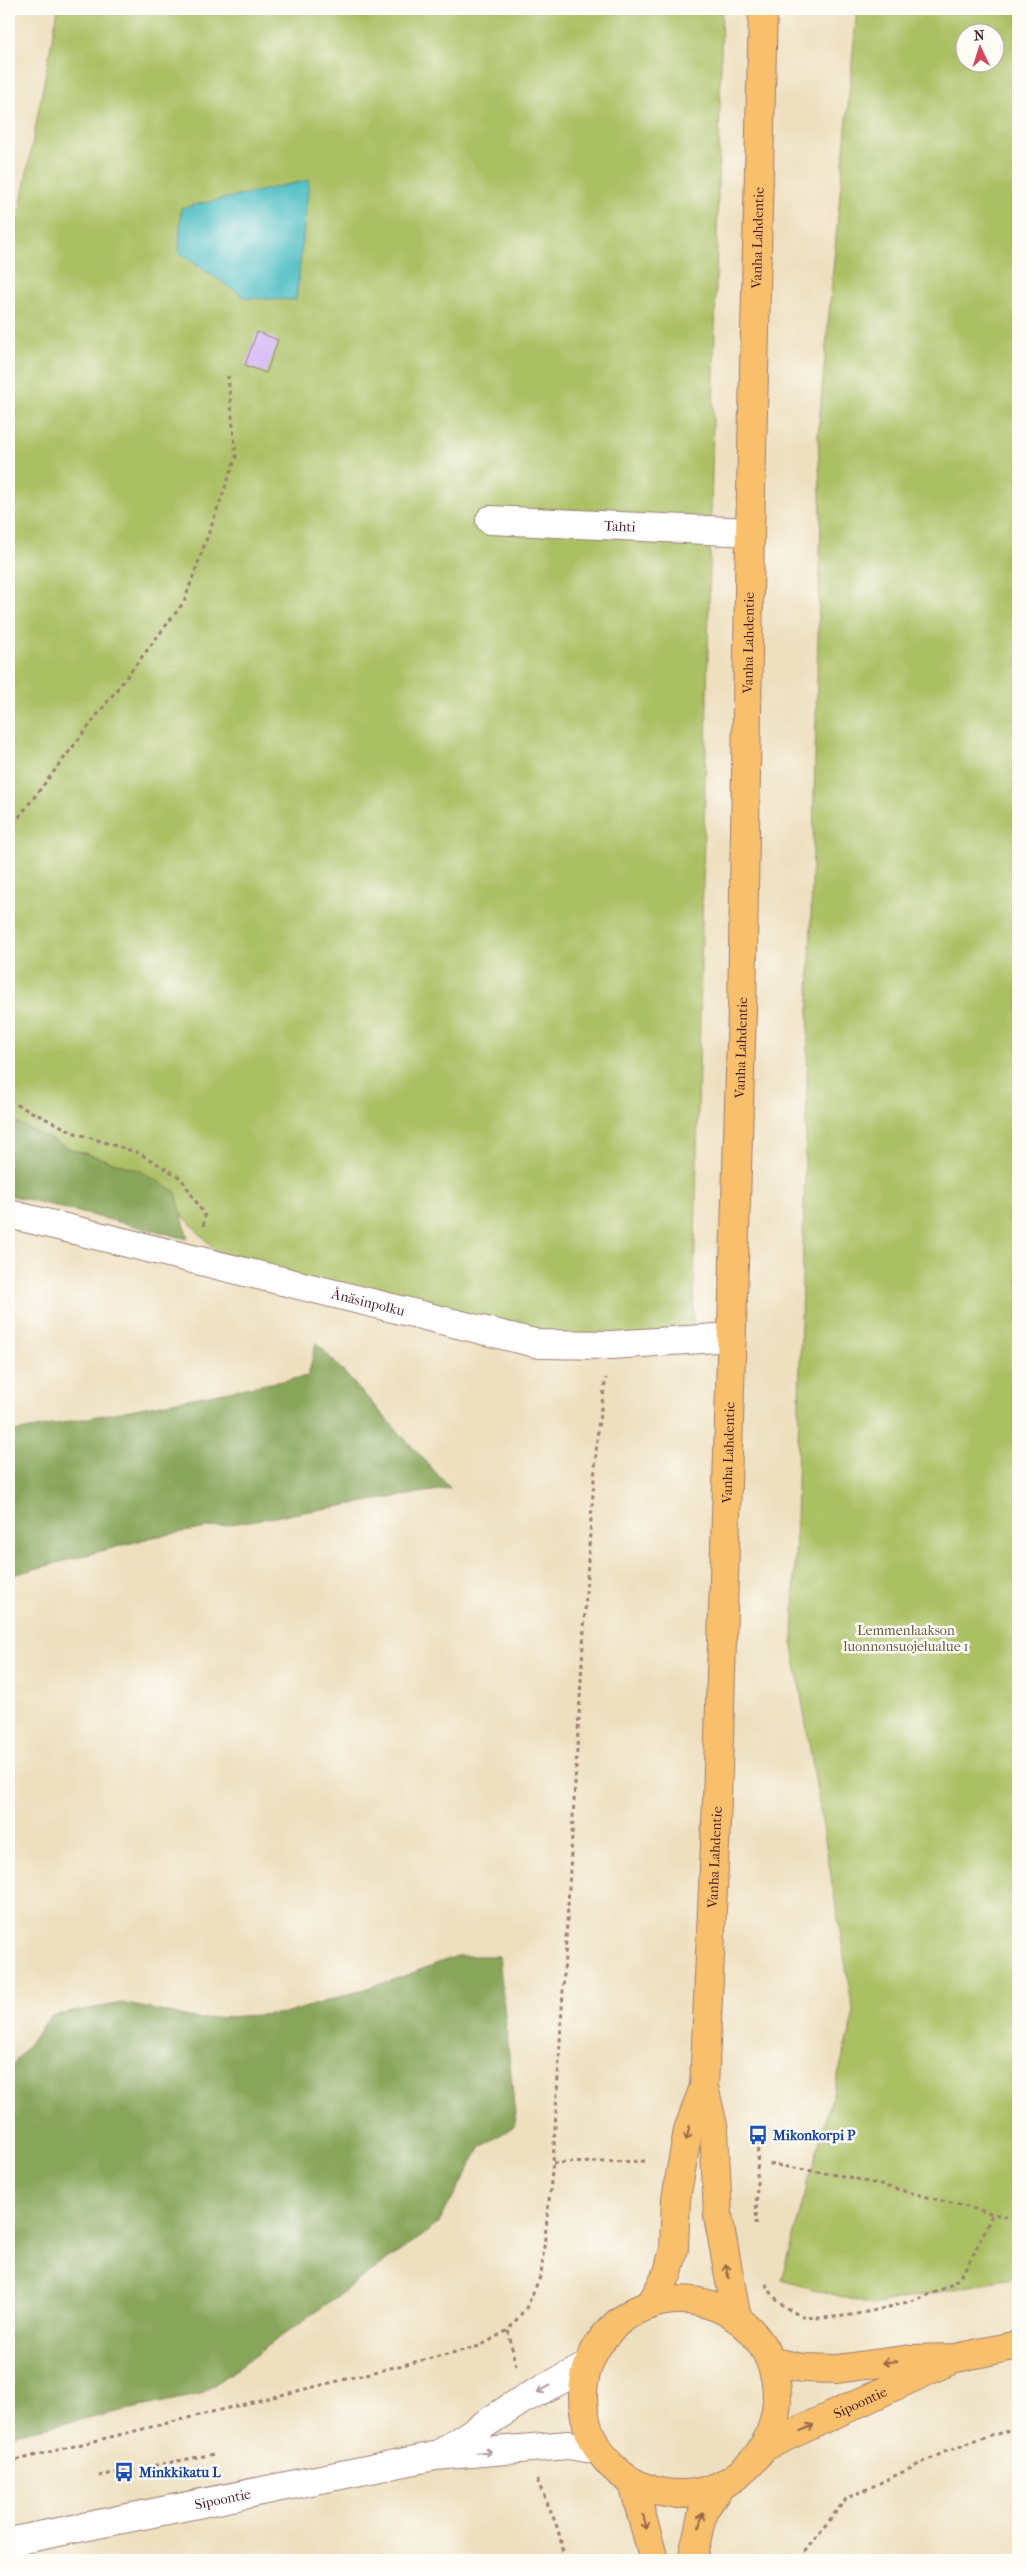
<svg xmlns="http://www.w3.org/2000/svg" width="1027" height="2569" font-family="'IM FELL French Canon',serif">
<rect width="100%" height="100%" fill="#fdfcf7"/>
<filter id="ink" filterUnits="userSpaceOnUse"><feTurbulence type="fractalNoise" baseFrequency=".02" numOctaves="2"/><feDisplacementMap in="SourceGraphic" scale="10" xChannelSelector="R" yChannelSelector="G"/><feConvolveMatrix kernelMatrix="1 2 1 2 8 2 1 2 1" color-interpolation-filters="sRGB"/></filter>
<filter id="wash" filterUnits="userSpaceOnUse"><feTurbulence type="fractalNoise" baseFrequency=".0096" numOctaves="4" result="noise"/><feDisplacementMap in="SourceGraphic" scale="20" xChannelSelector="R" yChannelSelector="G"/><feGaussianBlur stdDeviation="1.12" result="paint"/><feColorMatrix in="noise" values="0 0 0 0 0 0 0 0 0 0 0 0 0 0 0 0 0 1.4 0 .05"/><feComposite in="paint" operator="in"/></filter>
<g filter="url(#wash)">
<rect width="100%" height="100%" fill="#eedfbe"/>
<path fill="#abc064" stroke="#7a7048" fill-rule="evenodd" d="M 58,9 L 722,9 L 693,1340 L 611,1345 L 234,1270 L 141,1171 L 71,1149 L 9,1119 L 9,265 Z
M 857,9 L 1018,9 L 1018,2277 L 871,2305 L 781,2280 L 852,2025 L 853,2010 L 793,1646 L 821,517 L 818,434 ZM 964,32 L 994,32 L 994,62 L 964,62 Z"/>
<path fill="#88a65a" stroke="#696242" d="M 9,1119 L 71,1149 L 141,1171 L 176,1192 L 188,1239 L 9,1195 Z
M 316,1342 L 450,1488 L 153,1537 L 9,1576 L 9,1433 L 308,1376 Z
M 457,1956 L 499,1956 L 516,2125 L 481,2147 L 438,2224 L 201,2394 L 9,2435 L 9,2069 L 51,2016 L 122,2003 L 198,2019 L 288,2013 L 396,1979 Z"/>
<path fill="#51bfc5" stroke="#4e6f78" d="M 309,180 L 296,300 L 246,298 L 179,253 L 181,208 Z"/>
<g id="blocks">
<path fill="#cfaff5" d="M 257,332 L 278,340 L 266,373 L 245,365 Z"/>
</g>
</g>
<g filter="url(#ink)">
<use href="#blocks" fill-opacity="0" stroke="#9c7f74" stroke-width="1"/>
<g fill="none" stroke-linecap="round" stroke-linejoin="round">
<defs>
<g id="minor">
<path id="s1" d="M 490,520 L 750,532"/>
<path id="s2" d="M 9,1214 L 539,1344 L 611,1345 L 732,1337"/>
<path d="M 439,2454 L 522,2400 L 587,2366"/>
<path id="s3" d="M 9,2542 L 435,2456 L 568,2445 L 599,2450"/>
</g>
<g id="major">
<circle cx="680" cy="2397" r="97"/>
<path d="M 650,2305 L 668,2273 L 674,2248 L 676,2199 L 688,2130 L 704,2087"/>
<path id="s4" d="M 737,2319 L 718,2216 L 714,2130 L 704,2087 L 717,1800 L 742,1010 L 750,532 L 763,9"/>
<path d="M 772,2362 L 803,2368 L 837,2369 L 910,2359 L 956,2358 L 1018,2345"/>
<path id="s5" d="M 762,2448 L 947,2362"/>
<path d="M 633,2484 L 654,2560"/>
<path d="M 692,2560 L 703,2511 L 722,2484"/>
</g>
</defs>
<use href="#minor" stroke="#9c7f74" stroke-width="30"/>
<use href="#major" stroke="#9c7f74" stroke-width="30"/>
<path stroke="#9c7f74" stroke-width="3" stroke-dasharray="4 4" stroke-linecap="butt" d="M 9,830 L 184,602 L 236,457 L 228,376
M 9,1101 L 75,1133 L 139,1153 L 181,1178 L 205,1216 L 203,1228
M 553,2163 L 649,2161
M 769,2164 L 849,2177 L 1018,2220
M 756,2225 L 758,2135
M 766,2284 C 773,2298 787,2311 803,2316 C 830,2325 930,2300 953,2283 C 967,2273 985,2229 993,2213
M 516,2366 L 508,2330 L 526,2308 L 541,2275 L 553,2163 L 588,1560 L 598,1427 L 606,1378
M 9,2462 L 480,2346 L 508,2330
M 99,2476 L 214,2454
M 537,2480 C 548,2506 563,2532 563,2560
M 802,2560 L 806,2550 L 846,2499 L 949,2450 L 1018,2427"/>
<use href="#minor" stroke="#fff" stroke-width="28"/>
<use href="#major" stroke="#f8bf6c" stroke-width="28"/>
</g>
<defs><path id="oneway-shaft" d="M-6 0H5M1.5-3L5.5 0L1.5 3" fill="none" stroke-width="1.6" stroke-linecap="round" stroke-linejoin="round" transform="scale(1.25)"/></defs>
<g stroke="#986748">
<use href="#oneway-shaft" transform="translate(688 2133) rotate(103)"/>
<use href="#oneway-shaft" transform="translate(727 2271) rotate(-101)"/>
<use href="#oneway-shaft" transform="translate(890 2362) rotate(173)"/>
<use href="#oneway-shaft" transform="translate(807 2428) rotate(-25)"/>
<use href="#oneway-shaft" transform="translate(701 2520) rotate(-74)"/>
<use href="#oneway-shaft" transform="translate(645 2522) rotate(76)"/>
</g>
<g stroke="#ae9aa0">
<use href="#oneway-shaft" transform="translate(544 2389) rotate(152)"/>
<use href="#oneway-shaft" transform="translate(484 2452) rotate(-5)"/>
</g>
</g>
<defs>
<symbol id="bus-bare" viewBox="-9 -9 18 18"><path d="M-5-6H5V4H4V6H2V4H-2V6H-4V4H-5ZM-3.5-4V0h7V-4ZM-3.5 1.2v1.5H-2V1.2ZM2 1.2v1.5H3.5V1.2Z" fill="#1a4fb4" stroke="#fdfcf7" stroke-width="2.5" paint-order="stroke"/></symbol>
</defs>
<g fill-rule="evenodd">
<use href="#bus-bare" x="744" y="2121" width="28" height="28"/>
<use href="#bus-bare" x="110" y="2458" width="28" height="28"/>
</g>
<g text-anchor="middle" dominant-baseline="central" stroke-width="5" stroke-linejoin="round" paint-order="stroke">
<g font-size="14" fill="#4a1f2b" stroke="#fdfcf7">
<text stroke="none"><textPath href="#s4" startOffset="2085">Vanha Lahdentie</textPath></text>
<text stroke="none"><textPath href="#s1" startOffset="130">Tahti</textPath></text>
<text stroke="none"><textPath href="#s4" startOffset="1680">Vanha Lahdentie</textPath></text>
<text stroke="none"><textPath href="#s4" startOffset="1275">Vanha Lahdentie</textPath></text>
<text stroke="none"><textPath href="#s2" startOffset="370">Ånäsinpolku</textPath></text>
<text stroke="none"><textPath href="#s4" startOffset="870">Vanha Lahdentie</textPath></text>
<text stroke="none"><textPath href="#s4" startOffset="465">Vanha Lahdentie</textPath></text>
<text stroke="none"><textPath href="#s5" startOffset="108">Sipoontie</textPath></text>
<text stroke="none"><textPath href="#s3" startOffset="218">Sipoontie</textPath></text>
</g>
<g font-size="14" fill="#6c573f" stroke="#fdfcf7">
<text x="906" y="1630">Lemmenlaakson<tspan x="906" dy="16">luonnonsuojelualue 1</tspan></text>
</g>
<g font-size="14" font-weight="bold" fill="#164399" stroke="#fdfcf7" text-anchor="start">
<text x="773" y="2135">Mikonkorpi P</text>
<text x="139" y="2472">Minkkikatu L</text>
</g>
</g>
<rect width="1027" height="2569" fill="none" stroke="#fdfcf7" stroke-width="30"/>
<g transform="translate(980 48) rotate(356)"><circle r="24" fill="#fdfcf7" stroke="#b5a4a5"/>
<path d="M0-4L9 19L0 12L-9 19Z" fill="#d1495b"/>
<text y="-8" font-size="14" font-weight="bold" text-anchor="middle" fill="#4a1f2b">N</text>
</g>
</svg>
